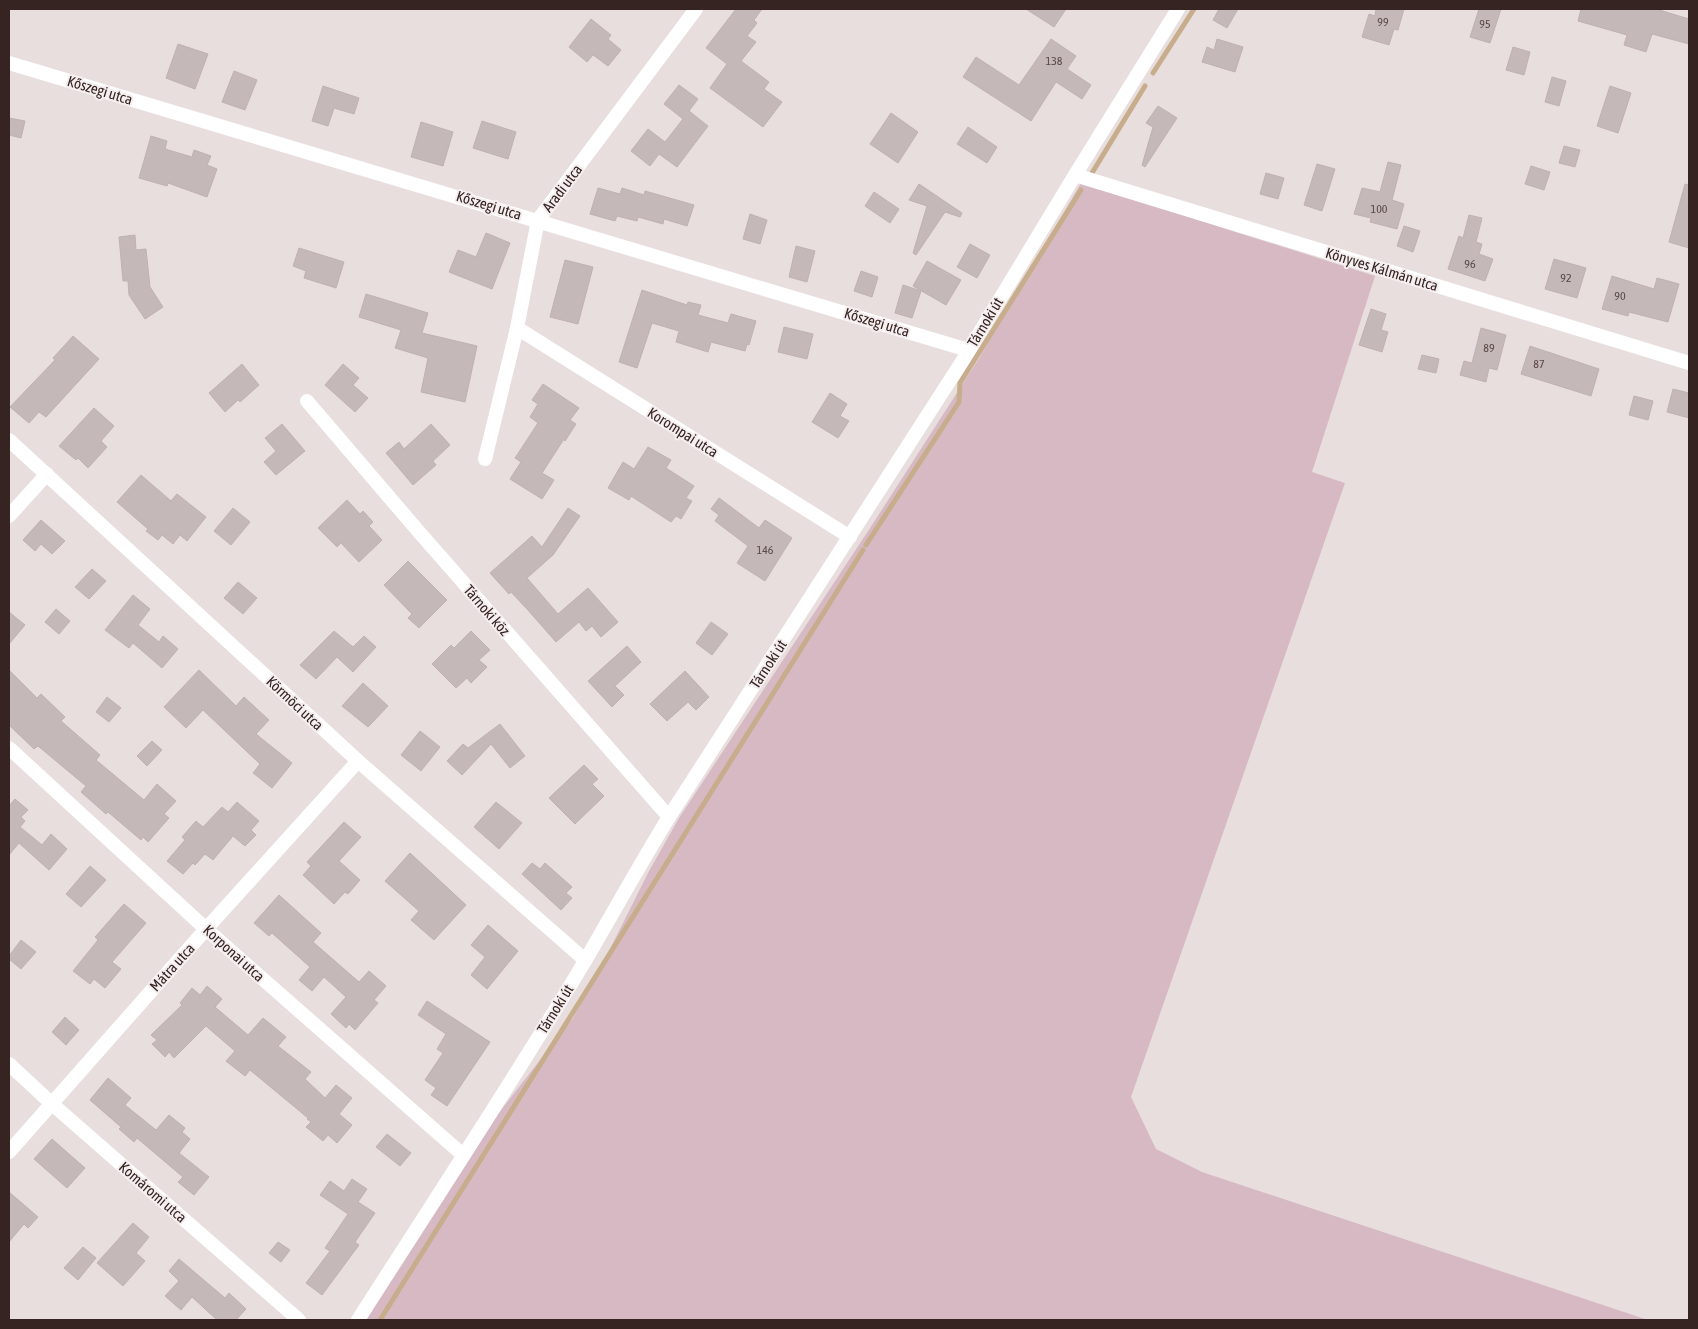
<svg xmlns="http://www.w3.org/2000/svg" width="1698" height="1329" font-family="'Asap Condensed',sans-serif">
<rect width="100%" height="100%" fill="#e8dede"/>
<path fill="#d7b9c3" d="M 1081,183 L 1375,276 L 1312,472 L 1345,483 L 1131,1097 L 1156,1149 L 1202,1172 L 1648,1320 L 358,1320 L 490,1124 L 573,1018 L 600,969 L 648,873 L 679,818 L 874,522 L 978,360 Z"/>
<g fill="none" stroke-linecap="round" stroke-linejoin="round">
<path stroke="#c7ad8c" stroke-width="5" d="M 1153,73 L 1194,9
M 1092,173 L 1145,86
M 866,545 L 959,402 L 960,383 L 1081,190
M 380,1320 L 863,550"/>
</g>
<path fill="#c5b8b8" stroke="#c0b1b2" d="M 736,9 L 762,9 L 754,20 L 757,23 L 747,36 L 756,42 L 741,61 L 769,82 L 764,89 L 782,102 L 763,127 L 710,88 L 727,64 L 706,48 Z
M 1026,9 L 1066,9 L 1054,27 Z
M 1219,9 L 1238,9 L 1227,28 L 1213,20 Z
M 1376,9 L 1404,9 L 1398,30 L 1394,29 L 1389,45 L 1362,37 L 1369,14 L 1375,16 Z
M 1479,9 L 1501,9 L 1490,43 L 1470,37 Z
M 1581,9 L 1656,9 L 1689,19 L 1689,44 L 1652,34 L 1646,52 L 1624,45 L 1627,35 L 1578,21 Z
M 591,19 L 611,35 L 608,39 L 621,50 L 608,66 L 593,55 L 587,62 L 569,47 Z
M 1051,39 L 1076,56 L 1067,69 L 1091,85 L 1082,99 L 1056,82 L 1031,121 L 963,77 L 976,57 L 1019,85 Z
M 1217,39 L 1243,47 L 1235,72 L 1202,62 L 1207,47 L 1214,50 Z
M 178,44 L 208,54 L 195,89 L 166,78 Z
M 1513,47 L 1530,52 L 1524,75 L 1506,70 Z
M 234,71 L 257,80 L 245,110 L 222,102 Z
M 1552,77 L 1566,81 L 1559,106 L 1545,102 Z
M 679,85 L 698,99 L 689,111 L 708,126 L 677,167 L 659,154 L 650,166 L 631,151 L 648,129 L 665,142 L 683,119 L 664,104 Z
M 323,86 L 359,98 L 354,114 L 334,108 L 328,126 L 312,121 Z
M 1610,86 L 1631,93 L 1618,133 L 1597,126 Z
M 1158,106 L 1177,118 L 1145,167 L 1142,165 L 1153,127 L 1146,123 Z
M 891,113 L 918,132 L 898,163 L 870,144 Z
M 9,118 L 25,121 L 21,138 L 9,135 Z
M 482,121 L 516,132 L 508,159 L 473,148 Z
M 421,122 L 453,132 L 443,166 L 411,157 Z
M 968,127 L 997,147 L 987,163 L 957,144 Z
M 151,136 L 167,141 L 165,149 L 192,157 L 194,150 L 211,156 L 207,165 L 217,169 L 207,197 L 168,183 L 167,186 L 139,178 Z
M 1564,146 L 1580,150 L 1575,167 L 1559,163 Z
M 1388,162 L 1401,165 L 1392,200 L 1404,204 L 1397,229 L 1370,222 L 1371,218 L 1354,214 L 1362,188 L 1380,192 Z
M 1317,164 L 1335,169 L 1322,211 L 1304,205 Z
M 1531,166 L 1550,172 L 1544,190 L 1525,184 Z
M 1266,173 L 1284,178 L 1278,199 L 1260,194 Z
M 919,184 L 962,213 L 960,217 L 945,212 L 916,255 L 913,253 L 927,206 L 909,200 Z
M 1685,184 L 1689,185 L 1689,248 L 1669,242 Z
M 598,188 L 620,194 L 622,188 L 644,195 L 645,191 L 694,205 L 687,226 L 664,219 L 663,224 L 638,217 L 637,221 L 617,216 L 615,221 L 590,214 Z
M 874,192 L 899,209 L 890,223 L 865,206 Z
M 750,214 L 767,220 L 760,244 L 743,239 Z
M 1469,215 L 1482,218 L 1476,242 L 1482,244 L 1479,254 L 1493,259 L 1485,281 L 1448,269 L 1459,236 L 1463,238 Z
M 1404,226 L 1420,231 L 1413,252 L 1397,246 Z
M 486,233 L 510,243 L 492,289 L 449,272 L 458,250 L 476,257 Z
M 135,235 L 136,250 L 146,249 L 150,287 L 163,307 L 145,319 L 129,295 L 128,281 L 123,281 L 119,237 Z
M 970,244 L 990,255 L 977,278 L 957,267 Z
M 796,246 L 815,251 L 807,282 L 789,277 Z
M 299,248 L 344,262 L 336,288 L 304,278 L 306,271 L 293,266 Z
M 1554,259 L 1586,268 L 1577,298 L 1545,289 Z
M 565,260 L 593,267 L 578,324 L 550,317 Z
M 927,261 L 961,280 L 946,305 L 913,286 Z
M 861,271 L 878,277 L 872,297 L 854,291 Z
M 1612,276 L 1654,289 L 1657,278 L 1679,284 L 1668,322 L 1629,312 L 1628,316 L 1602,309 Z
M 903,285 L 921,291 L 912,318 L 895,313 Z
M 642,290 L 687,305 L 688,302 L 701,305 L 698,315 L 728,323 L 731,314 L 756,321 L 749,345 L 747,344 L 745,351 L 711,342 L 708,352 L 676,342 L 679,331 L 652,323 L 637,368 L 619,362 Z
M 366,294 L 428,313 L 422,333 L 477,346 L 465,402 L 421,392 L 428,358 L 395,348 L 401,330 L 359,317 Z
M 1371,309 L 1386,314 L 1381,330 L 1388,332 L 1382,352 L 1359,345 Z
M 784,327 L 813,334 L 807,359 L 778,352 Z
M 1481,328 L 1506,335 L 1497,370 L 1489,368 L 1486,382 L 1460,375 L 1464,361 L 1472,363 Z
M 73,336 L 99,359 L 46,417 L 39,412 L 29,423 L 10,407 L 55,360 L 53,358 Z
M 1530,346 L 1599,369 L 1591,396 L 1521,374 Z
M 1422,355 L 1439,359 L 1436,373 L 1418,369 Z
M 242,364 L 259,385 L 240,402 L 238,400 L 225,412 L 209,393 Z
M 343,364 L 359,378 L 353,385 L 368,398 L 355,412 L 325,385 Z
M 543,384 L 579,408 L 570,420 L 576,424 L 565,441 L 564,439 L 542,473 L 554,480 L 542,499 L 510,479 L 521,462 L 515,458 L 538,423 L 530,417 L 538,404 L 532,400 Z
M 1673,389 L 1689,393 L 1689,418 L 1667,412 Z
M 830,393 L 847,404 L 840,416 L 849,421 L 838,438 L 812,422 Z
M 1634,396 L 1653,401 L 1648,420 L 1629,415 Z
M 94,408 L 114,426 L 101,441 L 107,447 L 88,468 L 78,458 L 76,460 L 59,446 Z
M 282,424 L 305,451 L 276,475 L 264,462 L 276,451 L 265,438 Z
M 431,424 L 450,445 L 433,461 L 436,465 L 413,485 L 386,453 L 399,442 L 404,449 Z
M 648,447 L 671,460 L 666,468 L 694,486 L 686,498 L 692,501 L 681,519 L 676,516 L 671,522 L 631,496 L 629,500 L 608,488 L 623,462 L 634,469 Z
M 141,475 L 171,501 L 177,494 L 206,517 L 187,541 L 180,535 L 173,544 L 162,535 L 158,540 L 146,531 L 148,529 L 117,502 Z
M 719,498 L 759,528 L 765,520 L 792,538 L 765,581 L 737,563 L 748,546 L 715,521 L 719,515 L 711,509 Z
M 347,500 L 360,514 L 363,511 L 373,522 L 369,526 L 382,540 L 359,562 L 341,543 L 337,547 L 318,528 Z
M 233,508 L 250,522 L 231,545 L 214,531 Z
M 568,508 L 580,516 L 553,555 L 527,578 L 558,614 L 588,588 L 618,622 L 601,637 L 592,626 L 586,631 L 579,622 L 556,642 L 527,609 L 511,592 L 509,594 L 490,573 L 532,536 L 542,547 Z
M 41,520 L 65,541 L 52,554 L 41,544 L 35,551 L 23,540 Z
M 408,561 L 447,600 L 419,628 L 408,618 L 412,614 L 384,585 Z
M 92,569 L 106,581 L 89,599 L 75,587 Z
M 238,582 L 257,598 L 243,614 L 224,598 Z
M 133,595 L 150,609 L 138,625 L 159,642 L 163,636 L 178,649 L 162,668 L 133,643 L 129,648 L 105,630 Z
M 56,609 L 70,621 L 59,634 L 45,622 Z
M 9,612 L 25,625 L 9,644 Z
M 711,622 L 728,634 L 712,655 L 696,643 Z
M 334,631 L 353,647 L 364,636 L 376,647 L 353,672 L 337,657 L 316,679 L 300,665 Z
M 471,631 L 490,650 L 479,660 L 487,667 L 471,683 L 467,678 L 456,688 L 432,664 L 451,645 L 454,648 Z
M 627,646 L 641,662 L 615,686 L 624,695 L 612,707 L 588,681 Z
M 9,670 L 37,698 L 41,694 L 65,717 L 61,721 L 100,755 L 96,760 L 144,800 L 157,784 L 176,801 L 164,814 L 169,818 L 148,842 L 143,837 L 141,840 L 108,812 L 106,814 L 81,792 L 86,786 L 38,746 L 34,749 L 9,725 Z
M 199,670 L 236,706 L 244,697 L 269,720 L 256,734 L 292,763 L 272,788 L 253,773 L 260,764 L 203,710 L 186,728 L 164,707 Z
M 685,671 L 709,697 L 696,710 L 688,702 L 667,721 L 650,704 Z
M 363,683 L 388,706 L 368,727 L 342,706 Z
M 107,697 L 121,708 L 109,722 L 96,712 Z
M 500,724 L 525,756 L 510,768 L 491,744 L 462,775 L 447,761 L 463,744 L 468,748 Z
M 420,731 L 440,747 L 421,771 L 401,755 Z
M 152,741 L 162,750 L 147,766 L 137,756 Z
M 584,765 L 598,779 L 592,784 L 604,796 L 575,824 L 549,798 Z
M 15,799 L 28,810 L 21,817 L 25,821 L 20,827 L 42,845 L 51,834 L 67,849 L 49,870 L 19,843 L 9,855 L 9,806 Z
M 237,802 L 259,821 L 251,830 L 256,835 L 245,846 L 233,836 L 213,860 L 205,854 L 195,865 L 193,863 L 183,874 L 167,861 L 185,840 L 182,837 L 196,821 L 203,827 L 222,807 L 228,812 Z
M 496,802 L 522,823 L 499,849 L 474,827 Z
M 344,822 L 361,837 L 339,861 L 360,880 L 348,894 L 345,892 L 334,904 L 303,875 L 311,866 L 307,862 Z
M 410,853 L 466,905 L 434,940 L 411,920 L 419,911 L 385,881 Z
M 532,863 L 540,869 L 545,863 L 572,887 L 566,893 L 572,898 L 561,910 L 522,874 Z
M 90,866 L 106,880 L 81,907 L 66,894 Z
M 279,895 L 321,933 L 313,942 L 359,982 L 369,971 L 386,986 L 374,1000 L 378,1003 L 355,1030 L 349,1024 L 346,1028 L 331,1014 L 346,997 L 324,977 L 312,991 L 299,980 L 310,967 L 272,933 L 269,936 L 254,923 Z
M 124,904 L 146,923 L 112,962 L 121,969 L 105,988 L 94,979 L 90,984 L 73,971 L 98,940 L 95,937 Z
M 488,925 L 518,951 L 487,989 L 471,975 L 485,957 L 471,945 Z
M 21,940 L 36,952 L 21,969 L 9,959 L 9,956 Z
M 207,986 L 222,999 L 215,1007 L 248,1035 L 263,1018 L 286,1037 L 278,1046 L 311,1072 L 305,1079 L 325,1098 L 336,1085 L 352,1098 L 339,1114 L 352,1125 L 337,1143 L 328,1135 L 323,1141 L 306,1127 L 311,1122 L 307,1119 L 308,1118 L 250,1070 L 245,1076 L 226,1061 L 235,1051 L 206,1026 L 174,1058 L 169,1052 L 165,1057 L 152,1044 L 157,1040 L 151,1035 L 182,1005 L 180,1003 L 192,988 L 200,995 Z
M 427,1001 L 490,1042 L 447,1106 L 431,1095 L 436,1088 L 425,1080 L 443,1053 L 437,1049 L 446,1034 L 418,1015 Z
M 65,1017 L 79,1030 L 66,1045 L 52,1032 Z
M 108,1078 L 131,1098 L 125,1105 L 156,1130 L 169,1115 L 185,1128 L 182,1132 L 190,1139 L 179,1153 L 209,1177 L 194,1195 L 178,1182 L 183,1177 L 137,1138 L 134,1142 L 119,1129 L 121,1127 L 90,1100 Z
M 387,1134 L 411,1153 L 400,1166 L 376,1147 Z
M 52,1139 L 85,1168 L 67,1188 L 34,1159 Z
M 352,1179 L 367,1189 L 358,1202 L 375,1213 L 355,1242 L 359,1245 L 322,1295 L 306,1283 L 330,1251 L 325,1248 L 348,1214 L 320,1195 L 330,1181 L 344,1191 Z
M 9,1192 L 38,1217 L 28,1228 L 24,1224 L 9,1242 Z
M 133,1223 L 149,1237 L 136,1253 L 145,1261 L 123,1286 L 97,1263 Z
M 278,1242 L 290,1250 L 281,1262 L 269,1253 Z
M 83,1247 L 96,1258 L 78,1280 L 64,1268 Z
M 179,1259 L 225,1298 L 229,1293 L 246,1309 L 236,1320 L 217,1320 L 192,1297 L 181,1310 L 165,1296 L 179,1281 L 169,1271 Z"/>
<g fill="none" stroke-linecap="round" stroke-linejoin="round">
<path stroke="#fff" stroke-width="14" d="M 9,63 L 968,350
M 1075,175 L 1689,363
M 517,328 L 850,537
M 307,401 L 419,532 L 669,817
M 9,440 L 358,761 L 585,960
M 485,459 L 517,328 L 538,220 L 696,9
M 9,516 L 47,474
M 9,748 L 206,929 L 463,1155
M 9,1064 L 51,1103 L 299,1320
M 9,1152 L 206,929 L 358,761
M 358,1320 C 434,1201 512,1083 585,961 C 613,913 640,864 669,817 L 963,360 L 1075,175 L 1178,9"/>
</g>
<g text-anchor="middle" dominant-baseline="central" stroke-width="4" stroke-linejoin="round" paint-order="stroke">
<g font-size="12" fill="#594947">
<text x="1383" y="22">99</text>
<text x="1485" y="24">95</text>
<text x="1054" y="61">138</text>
<text x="1379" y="209">100</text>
<text x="1470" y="264">96</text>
<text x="1566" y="278">92</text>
<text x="1620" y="296">90</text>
<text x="1489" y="348">89</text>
<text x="1539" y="364">87</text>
<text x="765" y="550">146</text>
</g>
<g font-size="15" fill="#352421" stroke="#f5eeef">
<text transform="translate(100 90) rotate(17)">Kőszegi utca</text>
<text transform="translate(562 188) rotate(-53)">Aradi utca</text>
<text transform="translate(489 205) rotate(17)">Kőszegi utca</text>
<text transform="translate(1382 269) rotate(17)">Könyves Kálmán utca</text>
<text transform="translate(877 322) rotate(17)">Kőszegi utca</text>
<text transform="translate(985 322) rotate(-59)">Tárnoki út</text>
<text transform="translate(683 432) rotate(32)">Korompai utca</text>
<text transform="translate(487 610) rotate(49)">Tárnoki köz</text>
<text transform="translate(768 664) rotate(-57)">Tárnoki út</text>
<text transform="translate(295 703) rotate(43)">Körmöci utca</text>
<text transform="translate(234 953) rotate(42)">Korponai utca</text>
<text transform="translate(172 967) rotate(-48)">Mátra utca</text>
<text transform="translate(555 1009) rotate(-58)">Tárnoki út</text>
<text transform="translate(153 1192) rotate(41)">Komáromi utca</text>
</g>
</g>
<rect width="1698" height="1329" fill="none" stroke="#352421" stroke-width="20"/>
</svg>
